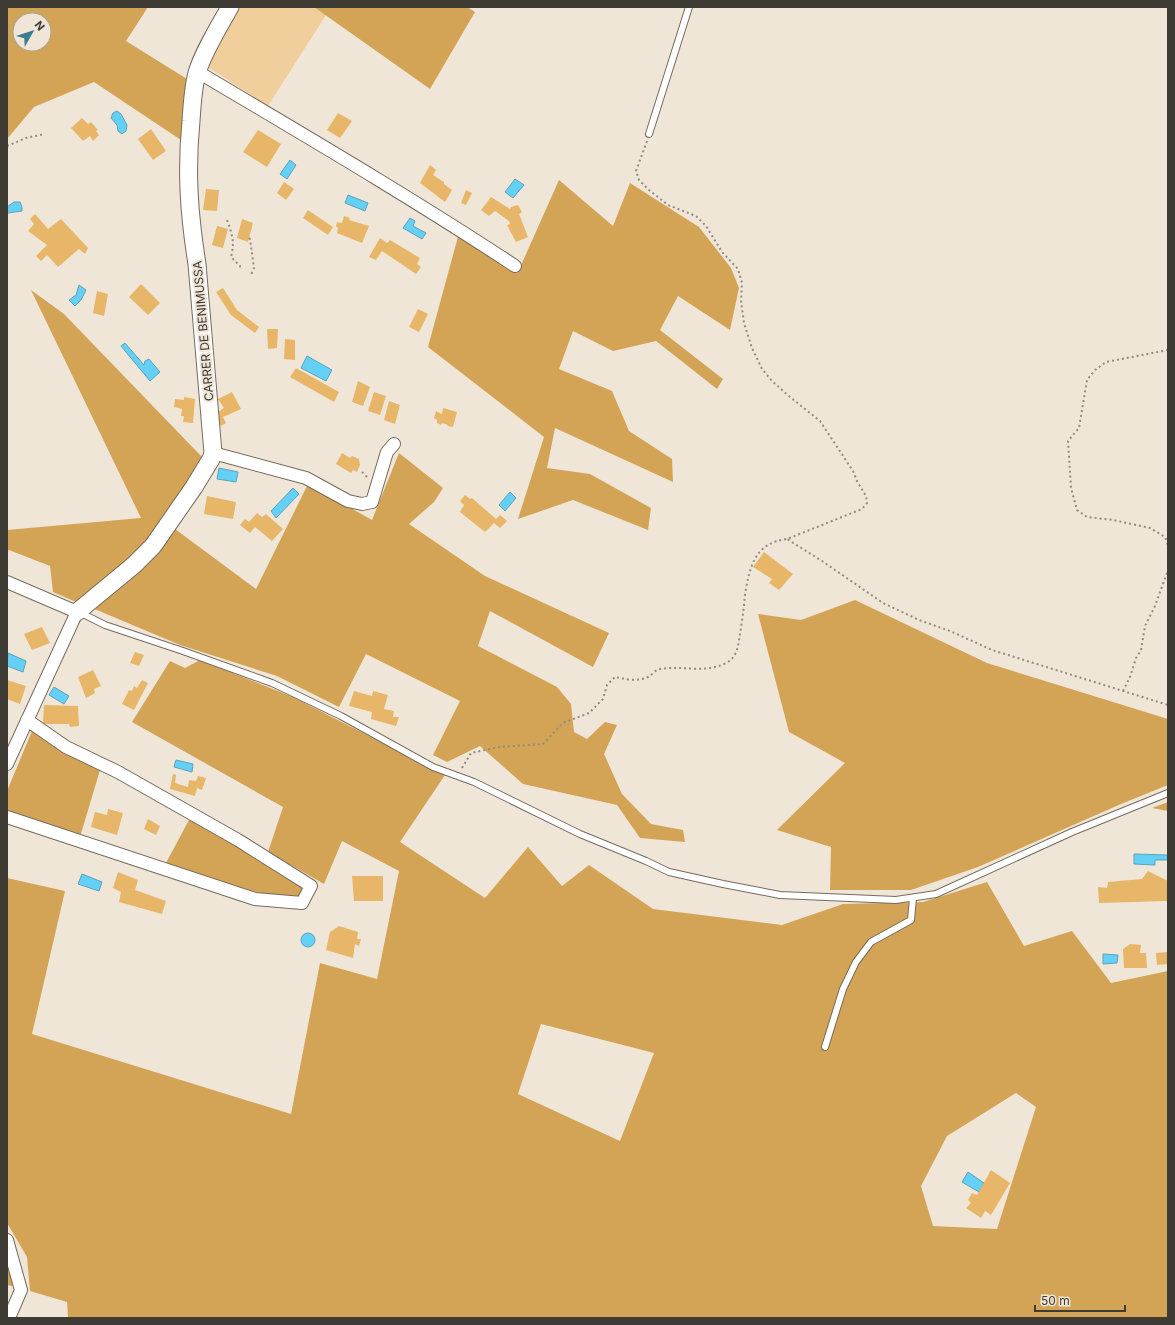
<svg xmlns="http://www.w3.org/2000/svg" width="1175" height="1325" font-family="Inter,sans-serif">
<rect width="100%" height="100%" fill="#f0e6d7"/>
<path fill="#f1cf9d" d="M 239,7 L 314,7 L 326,15 L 268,106 L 206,66 Z"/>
<path fill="#d4a456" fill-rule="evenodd" d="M 7,7 L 148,7 L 126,41 L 187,79 L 184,142 L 94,82 L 34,107 L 7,139 ZM 20,20 L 44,20 L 44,44 L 20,44 Z
M 314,7 L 467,7 L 475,12 L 430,89 Z
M 559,180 L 613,226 L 630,183 L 699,227 L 731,268 L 739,288 L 730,330 L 678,296 L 660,330 L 723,379 L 717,389 L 656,341 L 613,351 L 573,331 L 559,369 L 612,391 L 629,431 L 672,459 L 673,482 L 555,428 L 547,468 L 590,474 L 651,508 L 648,530 L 573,500 L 518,519 L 544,437 L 428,347 L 459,233 L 518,272 Z
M 31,290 L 64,314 L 202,457 L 164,520 L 124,566 L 76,602 L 53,592 L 50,566 L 9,550 L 7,551 L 7,530 L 141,518 Z
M 399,453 L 443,488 L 434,502 L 409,524 L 485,576 L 609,633 L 593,667 L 490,611 L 478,646 L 557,687 L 571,704 L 574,732 L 587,739 L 605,722 L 617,725 L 604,754 L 622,794 L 651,824 L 683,830 L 685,842 L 640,838 L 617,805 L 523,784 L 480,746 L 447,762 L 433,755 L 460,701 L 366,654 L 339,707 L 277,676 L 180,645 L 92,608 L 175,529 L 256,589 L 308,484 L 372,520 Z
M 855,600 L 987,663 L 1168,719 L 1168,785 L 1121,804 L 978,867 L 911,890 L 830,890 L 831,847 L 777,830 L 845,763 L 789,732 L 758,614 L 801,620 Z
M 200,660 L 293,697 L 445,775 L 400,842 L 485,898 L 528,847 L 562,886 L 589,865 L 653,909 L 782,925 L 843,904 L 923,902 L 987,882 L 1024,946 L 1072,931 L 1111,983 L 1168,971 L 1168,1318 L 68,1318 L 67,1302 L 30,1291 L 27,1257 L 7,1223 L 7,878 L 65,891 L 32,1034 L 291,1114 L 320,963 L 377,979 L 399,871 L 342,841 L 324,884 L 268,852 L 283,807 L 132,722 L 170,661 L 185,668 ZM 541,1024 L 654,1053 L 620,1141 L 518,1094 ZM 1016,1093 L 1036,1107 L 997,1229 L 933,1226 L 921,1186 L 947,1136 Z
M 32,731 L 100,770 L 80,837 L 7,813 L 7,791 Z
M 1168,802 L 1168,811 L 1152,808 Z
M 190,818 L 306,887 L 299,901 L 242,889 L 166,863 Z
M 7,1254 L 17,1287 L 7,1285 Z"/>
<path fill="#65d0f5" stroke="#59a3bb" d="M 117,111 L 121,114 L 127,125 L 126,131 L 122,134 L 118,131 L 117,125 L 111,118 L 113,113 Z
M 290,160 L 296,165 L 287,179 L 280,174 Z
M 515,179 L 524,185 L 513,198 L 505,192 Z
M 348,195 L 368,203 L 365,211 L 345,203 Z
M 14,202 L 20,202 L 22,207 L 22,211 L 8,213 L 7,211 L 7,207 Z
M 410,218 L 415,221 L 413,226 L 426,233 L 422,239 L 403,228 Z
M 79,285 L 86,290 L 81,300 L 75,306 L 69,300 L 76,295 Z
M 125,343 L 144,365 L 145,361 L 149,359 L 160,372 L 150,381 L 121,346 Z
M 307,356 L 332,370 L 326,381 L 301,368 Z
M 219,468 L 238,472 L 236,482 L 217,479 Z
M 293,488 L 299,494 L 276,518 L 271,511 Z
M 510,492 L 516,498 L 505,511 L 499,505 Z
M 8,653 L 26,661 L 23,672 L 7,666 Z
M 54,687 L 69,696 L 64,704 L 49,695 Z
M 176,760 L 193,764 L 192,772 L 174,767 Z
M 1134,854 L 1168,855 L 1168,860 L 1155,860 L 1155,865 L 1134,864 Z
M 82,874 L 102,882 L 99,891 L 78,884 Z
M301 940a7 7 0 1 1 14 0a7 7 0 1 1-14 0Z
M 1103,954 L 1118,955 L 1117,963 L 1103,964 Z
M 968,1172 L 984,1183 L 979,1192 L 962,1182 Z"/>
<path fill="#e7b669" d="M 338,113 L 352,121 L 340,138 L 327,130 Z
M 82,118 L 88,124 L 91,122 L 98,130 L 96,131 L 99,135 L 93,141 L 90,136 L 83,141 L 71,128 Z
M 151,129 L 166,151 L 153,160 L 138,139 Z
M 258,130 L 281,144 L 267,167 L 243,152 Z
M 430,165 L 436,170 L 433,175 L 444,182 L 444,184 L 452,190 L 445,202 L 420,183 Z
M 284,182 L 294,189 L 286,200 L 277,193 Z
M 206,189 L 219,190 L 217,211 L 203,210 Z
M 466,190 L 472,193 L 466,205 L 461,203 Z
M 491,197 L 510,209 L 511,207 L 518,205 L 522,212 L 519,214 L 528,237 L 516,242 L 507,225 L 510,224 L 509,221 L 495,211 L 489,216 L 481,210 Z
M 308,210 L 333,227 L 328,235 L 303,218 Z
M 35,214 L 48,229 L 61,219 L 88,248 L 85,254 L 79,249 L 58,267 L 47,255 L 41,261 L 36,256 L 47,245 L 28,231 L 34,224 L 30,219 Z
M 344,216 L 350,218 L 349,220 L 369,226 L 362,243 L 337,233 L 338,228 L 336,226 L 337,222 L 342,223 Z
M 242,219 L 253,223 L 248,242 L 237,238 Z
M 217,226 L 228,229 L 223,248 L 212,245 Z
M 380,238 L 387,243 L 390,240 L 420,258 L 417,264 L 421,267 L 416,274 L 382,251 L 376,260 L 369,257 Z
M 141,284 L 160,303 L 148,315 L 129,297 Z
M 223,288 L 237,310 L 259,327 L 255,333 L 231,315 L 216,292 Z
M 97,291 L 108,294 L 104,316 L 93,313 Z
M 418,309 L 428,314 L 419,332 L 409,327 Z
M 267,329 L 278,329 L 277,348 L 268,349 Z
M 285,339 L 295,340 L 295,360 L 284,359 Z
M 296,368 L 339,392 L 334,402 L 290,377 Z
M 358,381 L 370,387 L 363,406 L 352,402 Z
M 232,392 L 241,409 L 223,417 L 226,423 L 221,426 L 215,414 L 224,408 L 218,399 Z
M 374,392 L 386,396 L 380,415 L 368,411 Z
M 184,397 L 195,399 L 193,423 L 183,422 L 184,416 L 181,416 L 182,409 L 174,407 L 175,399 L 184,400 Z
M 389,401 L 400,405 L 395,424 L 384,420 Z
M 443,408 L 457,412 L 453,427 L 447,426 L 448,425 L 442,423 L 441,425 L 437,423 L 437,420 L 434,418 L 436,411 L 442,414 Z
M 342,453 L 350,458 L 352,456 L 359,459 L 360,465 L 357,472 L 353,470 L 351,473 L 336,464 Z
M 465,495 L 470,499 L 472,498 L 496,519 L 500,515 L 507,521 L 500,528 L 494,523 L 485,532 L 460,512 L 464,505 L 460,501 Z
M 207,496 L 236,502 L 233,519 L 204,514 Z
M 257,513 L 262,517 L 266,514 L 283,529 L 272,541 L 255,527 L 250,533 L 240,525 L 245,519 L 249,522 Z
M 764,552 L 793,574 L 779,590 L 769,583 L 772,579 L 753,567 Z
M 42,627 L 50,643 L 32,650 L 24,634 Z
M 135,652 L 144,655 L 139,666 L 130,663 Z
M 93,670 L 101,686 L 94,689 L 95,693 L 86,698 L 78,677 Z
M 7,680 L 26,686 L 20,704 L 7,699 Z
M 142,680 L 148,683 L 134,710 L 122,704 L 129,690 L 132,691 L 134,686 L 137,688 Z
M 354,691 L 372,696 L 373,691 L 388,695 L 384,709 L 394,711 L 393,717 L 399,717 L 396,726 L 371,719 L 372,712 L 349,706 Z
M 44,705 L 78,706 L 79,726 L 70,727 L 69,724 L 43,724 Z
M 173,774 L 176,775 L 175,783 L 188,787 L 189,780 L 196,781 L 198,776 L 206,778 L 202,790 L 197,788 L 195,796 L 170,789 Z
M 108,809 L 123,813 L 117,835 L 91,827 L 95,812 L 107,815 Z
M 148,819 L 160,826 L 156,835 L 144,829 Z
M 1148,871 L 1168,881 L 1168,901 L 1099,903 L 1098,887 L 1107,888 L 1108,882 L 1142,879 Z
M 118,872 L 138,880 L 135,890 L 166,901 L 162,914 L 119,902 L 121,892 L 113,888 Z
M 352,876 L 383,876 L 383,901 L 354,901 Z
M 339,926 L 358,932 L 357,939 L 361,939 L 359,946 L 355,944 L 353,958 L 326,950 L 330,932 Z
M 1130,944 L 1141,945 L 1140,953 L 1146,953 L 1147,968 L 1124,968 L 1123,949 Z
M 1168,952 L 1168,964 L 1157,965 L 1156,953 Z
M 991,1170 L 1010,1183 L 991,1215 L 985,1211 L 981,1218 L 966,1208 L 971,1203 L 968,1200 L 972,1193 L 977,1195 Z"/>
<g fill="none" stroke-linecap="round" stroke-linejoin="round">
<defs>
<path id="lane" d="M 649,134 L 689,7
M 79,612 L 105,625 L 183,651 L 272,683 L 341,716 L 433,767 L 474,782 L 580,834 L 646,861 L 669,872 L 723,884 L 780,895 L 896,900 L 936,894 L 1072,832 L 1168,793
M 825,1047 L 843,989 L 856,962 L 871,942 L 911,920 L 913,898"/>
<path id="street" d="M 198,72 C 304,135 412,198 515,266
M 213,453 L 306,478 L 348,501 L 362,504 L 372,502 L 387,452 L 394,444
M 7,582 L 77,612 L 7,764
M 7,817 L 255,899 L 302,903 L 311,886 L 238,840 L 118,772 L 66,747 L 27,720
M 7,1240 L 21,1290 L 9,1318"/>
<path id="secondary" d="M 77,612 L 134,565 L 153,546 L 194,487 L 211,459 L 213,453 L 197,264 C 189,214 186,171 191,121 C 192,105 193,88 197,73 C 203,52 219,27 230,7"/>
</defs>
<use href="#lane" stroke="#746b5e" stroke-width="8"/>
<use href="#street" stroke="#746b5e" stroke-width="14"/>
<use href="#secondary" stroke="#746b5e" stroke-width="19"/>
<path stroke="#918b80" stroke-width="2" stroke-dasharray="2 3" stroke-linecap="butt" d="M 647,141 L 636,171 L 639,180 L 649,190 L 668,205 L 696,216 L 706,226 L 722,252 L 738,269 L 742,283 L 741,301 L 744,323 L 752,348 L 762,369 L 772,381 L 790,397 L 820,421 L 853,471 L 857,481 L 866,496 L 867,503 L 862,509 L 787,539 L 822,561 L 883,603 L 919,620 L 950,631 L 992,650 L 1168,705
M 7,146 L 26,138 L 45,134
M 227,220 C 232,234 235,242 231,257 L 240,266 L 240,270
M 249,238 L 250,239 L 254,268 L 251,275
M 1168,350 L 1106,362 L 1095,370 L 1087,380 L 1079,428 L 1068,441 L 1071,488 L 1077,510 L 1087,517 L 1113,520 L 1150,528 L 1165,537 L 1168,545
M 362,472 L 368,478
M 1123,691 L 1130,677 L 1136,658 L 1141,650 L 1145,626 L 1155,606 L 1168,570
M 462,768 L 471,753 L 499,747 L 543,744 L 563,723 L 589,713 L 603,699 L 607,685 L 615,677 C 625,679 638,682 648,677 C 652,675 655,670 660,669 C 682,665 705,674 726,663 C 738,657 738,645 740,634 C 742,621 744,608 745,594 C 750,567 754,543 787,539"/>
<use href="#lane" stroke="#fff" stroke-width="6"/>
<use href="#street" stroke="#fff" stroke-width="12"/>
<use href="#secondary" stroke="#fff" stroke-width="17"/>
</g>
<g text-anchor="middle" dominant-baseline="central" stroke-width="4" stroke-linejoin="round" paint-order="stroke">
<g font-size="12" fill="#3e3a34" stroke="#f0e6d7">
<text transform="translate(203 331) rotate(-95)">CARRER DE BENIMUSSA</text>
</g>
</g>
<rect width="1175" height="1325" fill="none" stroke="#3e3a34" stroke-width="16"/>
<g transform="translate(32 32) rotate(51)"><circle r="19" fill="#f0e6d7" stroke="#a9a196"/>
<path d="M0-3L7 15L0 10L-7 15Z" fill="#3e7b91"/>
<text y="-6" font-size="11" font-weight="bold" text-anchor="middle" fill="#3e3a34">N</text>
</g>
<path d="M1035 1305v6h90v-6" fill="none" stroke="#3e3a34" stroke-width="2"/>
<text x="1041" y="1305" font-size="12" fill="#3e3a34" stroke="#f0e6d7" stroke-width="3" paint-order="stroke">50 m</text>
</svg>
